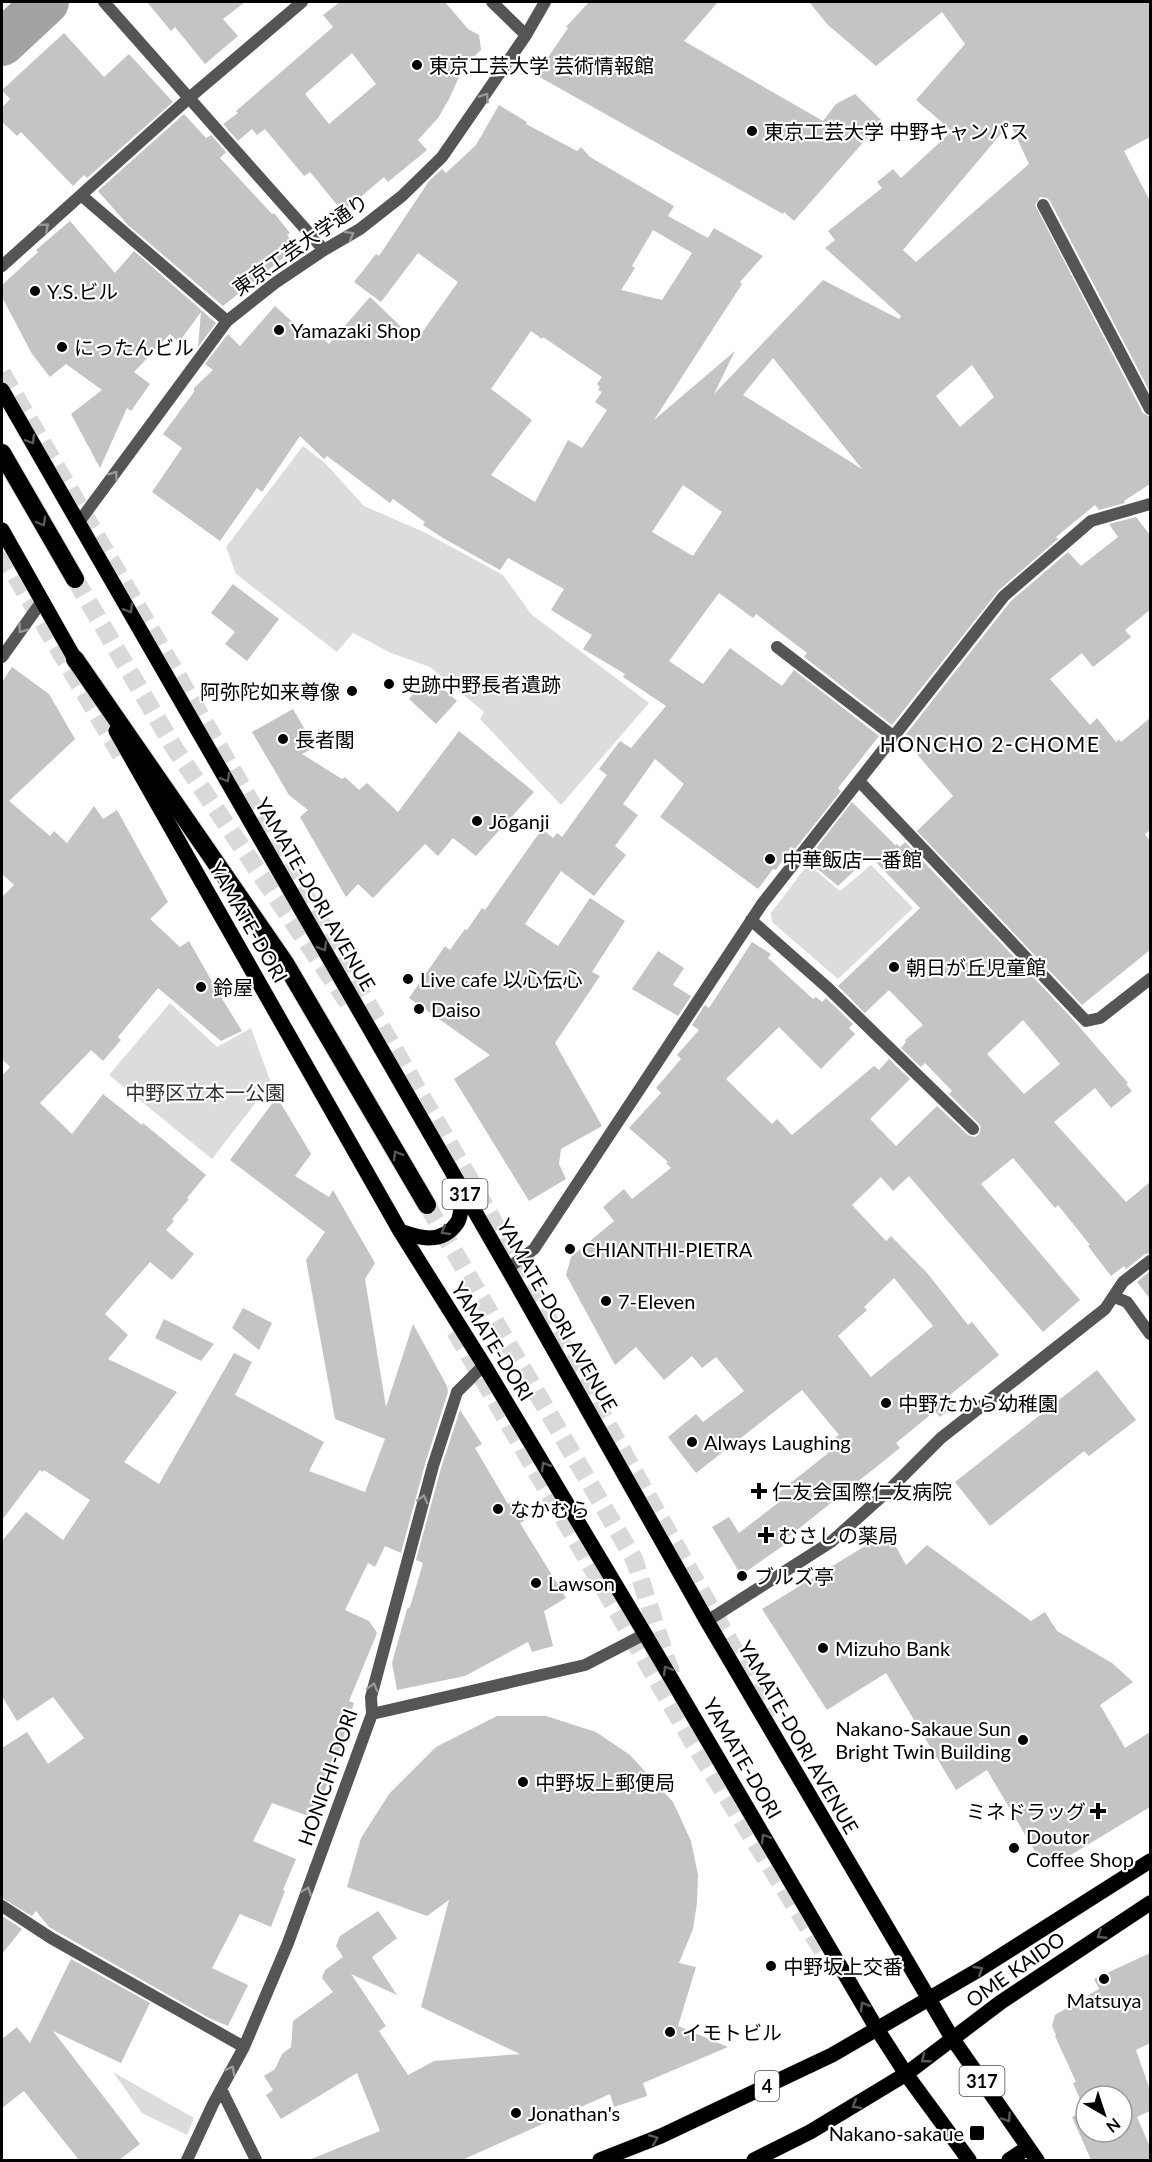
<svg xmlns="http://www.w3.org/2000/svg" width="1152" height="2162" font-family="Lato,'Noto Sans JP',sans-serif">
<rect width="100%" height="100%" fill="#fff"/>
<path fill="#dcdcdc" d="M 303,446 L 326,464 L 364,506 L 424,532 L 503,575 L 531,614 L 649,703 L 561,805 L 480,719 L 484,712 L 430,667 L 391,653 L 353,633 L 337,652 L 236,574 L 226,547 Z
M 808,864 L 840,891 L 871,865 L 913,908 L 838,979 L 772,922 L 771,913 Z
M 170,1003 L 217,1047 L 251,1028 L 271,1083 L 212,1159 L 109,1075 Z
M 113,2072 L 194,2118 L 187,2135 L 142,2113 Z"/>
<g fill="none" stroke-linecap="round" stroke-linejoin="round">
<path stroke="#a3a3a3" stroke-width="46" d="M 2,43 L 46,2"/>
</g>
<path fill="#c4c4c4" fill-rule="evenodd" d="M 147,2 L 245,2 L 223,19 L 238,36 L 205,64 L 175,27 L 171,31 Z
M 340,2 L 445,2 L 468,29 L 479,35 L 481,50 L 464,66 L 449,99 L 438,118 L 418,140 L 427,150 L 388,182 L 384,177 L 343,212 L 310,172 L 304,176 L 265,129 L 257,135 L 252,129 L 238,141 L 223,124 L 238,113 L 236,111 L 333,27 L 323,15 ZM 352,53 L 376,84 L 329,124 L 305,94 Z
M 589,2 L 718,2 L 684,41 L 823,121 L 836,104 L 855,94 L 882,121 L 794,221 L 784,212 L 783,214 L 536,75 L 568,28 L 566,27 Z
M 809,2 L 1150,2 L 1150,137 L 1124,151 L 1150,201 L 1150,392 L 1050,201 L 1047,198 L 1040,197 L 1035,205 L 1143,413 L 1150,417 L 1150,484 L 1124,501 L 1125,503 L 1099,510 L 1095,505 L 1056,537 L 1058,539 L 999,590 L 892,725 L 804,657 L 807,653 L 756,614 L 753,618 L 719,593 L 669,661 L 703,684 L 730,648 L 782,686 L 794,670 L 879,736 L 838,788 L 841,791 L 795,849 L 791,847 L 776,870 L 773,869 L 758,889 L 660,817 L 684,784 L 655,759 L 623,804 L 638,815 L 615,846 L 626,855 L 594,896 L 561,871 L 525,924 L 558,946 L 590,898 L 625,921 L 592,972 L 600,976 L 555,1043 L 602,1126 L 561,1149 L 559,1164 L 566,1179 L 529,1201 L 454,1079 L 490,1055 L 409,998 L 445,946 L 450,950 L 465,929 L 467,930 L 482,908 L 485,910 L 542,829 L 553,838 L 557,833 L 562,837 L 607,775 L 599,769 L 620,741 L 631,748 L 666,706 L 623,677 L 625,674 L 583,649 L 592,635 L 551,610 L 564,589 L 508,558 L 500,570 L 443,538 L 423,525 L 425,522 L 393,499 L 390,503 L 327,456 L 324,459 L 300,436 L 262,492 L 257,488 L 220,541 L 152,492 L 182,448 L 163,434 L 194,392 L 194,388 L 213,370 L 205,364 L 228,334 L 240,346 L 275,306 L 311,339 L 317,333 L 329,344 L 370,297 L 416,341 L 458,282 L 418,253 L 381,302 L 354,282 L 376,254 L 379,256 L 429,181 L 442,169 L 446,173 L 476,145 L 499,105 L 527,122 L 526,124 L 577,151 L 581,147 L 590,157 L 674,206 L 668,216 L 708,238 L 714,228 L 763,256 L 740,282 L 742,284 L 654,420 L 735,351 L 714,394 L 823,280 L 899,319 L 901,316 L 825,248 L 835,240 L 828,231 L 882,188 L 877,182 L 893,169 L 901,178 L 952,131 L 916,100 L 965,44 L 942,12 L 876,66 L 828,25 ZM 1010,123 L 1029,164 L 916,262 L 903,250 ZM 653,230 L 692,253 L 662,300 L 621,290 L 635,268 L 632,266 ZM 531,331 L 542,339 L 543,337 L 602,377 L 597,384 L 600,387 L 598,390 L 602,392 L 595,402 L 607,410 L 582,448 L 568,440 L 535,502 L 491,475 L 532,420 L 491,389 ZM 773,358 L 862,469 L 743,395 ZM 972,365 L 994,397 L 960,427 L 936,396 ZM 683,485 L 722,512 L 693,556 L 652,532 Z
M 64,33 L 104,77 L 129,54 L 173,102 L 87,178 L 84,175 L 73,186 L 21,132 L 17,136 L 2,122 L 2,108 L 10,99 L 2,90 Z
M 184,114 L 206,138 L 211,135 L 226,152 L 220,158 L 272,214 L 274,213 L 290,233 L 287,235 L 297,247 L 223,306 L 128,225 L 98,191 Z
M 70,221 L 115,273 L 134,251 L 216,323 L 198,347 L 201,312 L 179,342 L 170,334 L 134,372 L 150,384 L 131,411 L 127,408 L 100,468 L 71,414 L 102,390 L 66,364 L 50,377 L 32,354 L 2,297 L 2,285 L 38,252 L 36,250 Z
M 1136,517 L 1150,535 L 1150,610 L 1125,630 L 1131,637 L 1093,667 L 1082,653 L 1050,679 L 1090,725 L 1097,718 L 1116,742 L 1119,739 L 1121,742 L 1150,718 L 1150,830 L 1145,834 L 1150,841 L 1150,950 L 1082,1005 L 917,831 L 953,796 L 903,738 L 1010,602 L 1068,552 L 1081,566 L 1118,537 L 1109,524 Z
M 233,584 L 279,619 L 247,661 L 225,644 L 235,632 L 211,613 Z
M 12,667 L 49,694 L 75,739 L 9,801 L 50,836 L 54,831 L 67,843 L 94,806 L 103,819 L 117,810 L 168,902 L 150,919 L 180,947 L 189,941 L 218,992 L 242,1031 L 221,1041 L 158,988 L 118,1037 L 121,1040 L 103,1061 L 91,1050 L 40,1103 L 72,1134 L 103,1094 L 142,1125 L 143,1123 L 206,1175 L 187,1198 L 189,1199 L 172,1219 L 174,1221 L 166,1230 L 194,1254 L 172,1280 L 150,1262 L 105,1314 L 128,1335 L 108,1359 L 177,1392 L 124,1462 L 159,1484 L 234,1353 L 252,1362 L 235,1395 L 324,1442 L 309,1471 L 365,1492 L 385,1439 L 335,1419 L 306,1260 L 325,1232 L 230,1160 L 277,1097 L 311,1154 L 295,1176 L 329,1197 L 333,1190 L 375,1263 L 365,1279 L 386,1407 L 413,1324 L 447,1386 L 448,1392 L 425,1464 L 401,1553 L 385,1546 L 375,1567 L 368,1563 L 345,1610 L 369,1621 L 377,1633 L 349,1701 L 354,1703 L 335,1764 L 314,1818 L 272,1803 L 253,1841 L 296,1859 L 283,1890 L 285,1891 L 271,1927 L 240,1914 L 212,1968 L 248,1985 L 228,2026 L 209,2018 L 49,1927 L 36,1911 L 32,1916 L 2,1898 L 2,1748 L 27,1732 L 48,1764 L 84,1738 L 53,1697 L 17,1721 L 2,1696 L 2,1541 L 26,1512 L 63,1540 L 90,1500 L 44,1470 L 42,1472 L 40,1470 L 2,1520 L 2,1076 L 10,1067 L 2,1059 L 2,897 L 14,885 L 2,874 L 2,682 Z
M 429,676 L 457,701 L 436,724 L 409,699 Z
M 293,709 L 315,747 L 302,754 L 342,779 L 345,777 L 359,790 L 367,783 L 398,812 L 459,731 L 534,792 L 476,856 L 453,838 L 438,856 L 425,844 L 373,898 L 358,884 L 346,897 L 300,817 L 308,810 L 289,795 L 252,732 Z
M 852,802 L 895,845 L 897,844 L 900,847 L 905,842 L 1069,1015 L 1128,1083 L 1126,1084 L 1132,1091 L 1111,1108 L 1095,1088 L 1054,1122 L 1126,1202 L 1150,1182 L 1150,1253 L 1145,1254 L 1126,1269 L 1124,1266 L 1111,1276 L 1088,1246 L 1090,1245 L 1058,1205 L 1055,1208 L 1013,1158 L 981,1184 L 1080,1300 L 1043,1332 L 909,1176 L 893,1191 L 881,1177 L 852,1205 L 886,1241 L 891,1236 L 928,1274 L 968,1325 L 972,1322 L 999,1355 L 950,1395 L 956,1404 L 940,1417 L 935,1411 L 896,1443 L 900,1448 L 782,1542 L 784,1545 L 741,1575 L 712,1527 L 729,1517 L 739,1533 L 783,1499 L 778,1493 L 837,1446 L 832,1440 L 839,1435 L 802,1390 L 696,1473 L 668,1437 L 696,1414 L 703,1422 L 744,1391 L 716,1357 L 702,1368 L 692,1356 L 664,1380 L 636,1347 L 615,1365 L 566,1275 L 571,1257 L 614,1221 L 603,1207 L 624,1189 L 632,1199 L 671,1168 L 666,1163 L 668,1162 L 629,1128 L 661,1093 L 656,1088 L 681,1059 L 677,1055 L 699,1030 L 692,1025 L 705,1005 L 709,1008 L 752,942 L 771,954 L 768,958 L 813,999 L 816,997 L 822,1002 L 826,998 L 853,1024 L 849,1028 L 855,1034 L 821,1069 L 779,1027 L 726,1079 L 772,1124 L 777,1119 L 792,1135 L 874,1066 L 879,1070 L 889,1059 L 910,1079 L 870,1119 L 896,1146 L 937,1106 L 968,1135 L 975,1137 L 979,1134 L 981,1127 L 979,1124 L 949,1094 L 952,1091 L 925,1063 L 921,1067 L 901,1048 L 906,1042 L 905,1040 L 923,1025 L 889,990 L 865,1013 L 838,986 L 920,908 L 870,856 L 838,886 L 807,860 ZM 1023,1020 L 1060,1064 L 1024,1094 L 987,1054 ZM 894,1278 L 933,1326 L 871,1377 L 838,1336 L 867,1310 L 864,1307 Z
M 658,951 L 684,968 L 673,985 L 691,996 L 678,1016 L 632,989 Z
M 1150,1271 L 1150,1299 L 1137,1282 Z
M 243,1308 L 272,1323 L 259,1350 L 232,1328 Z
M 164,1319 L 214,1344 L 201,1361 L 155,1338 Z
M 1097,1370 L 1136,1420 L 1089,1456 L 1084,1451 L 990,1526 L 955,1482 Z
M 460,1410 L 482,1444 L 475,1448 L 508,1504 L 511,1502 L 524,1521 L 520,1523 L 566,1598 L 544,1611 L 553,1646 L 532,1652 L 528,1642 L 465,1676 L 397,1690 L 392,1663 L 407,1609 L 410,1607 L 423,1563 L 416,1560 L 441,1468 Z
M 888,1532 L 906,1565 L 927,1545 L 1031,1621 L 1045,1612 L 1057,1631 L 1112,1663 L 1133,1682 L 1100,1705 L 1125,1748 L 1150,1732 L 1150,1807 L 1046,1870 L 987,1770 L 956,1790 L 886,1673 L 827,1710 L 762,1609 Z
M 497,1716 L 546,1716 L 596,1732 L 630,1755 L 673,1802 L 691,1841 L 698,1875 L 697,1903 L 693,1929 L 679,1963 L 696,1967 L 678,2026 L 728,2047 L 643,2083 L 647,2096 L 614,2107 L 610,2094 L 462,2160 L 309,2160 L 380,2131 L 357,2073 L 281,2119 L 266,2095 L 273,2090 L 264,2076 L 275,2069 L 282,2054 L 291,2047 L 293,2021 L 333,1992 L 322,1978 L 325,1970 L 343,1957 L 336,1946 L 340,1936 L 378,1911 L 397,1938 L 372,1957 L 397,1995 L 351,1974 L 386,2026 L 379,2031 L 408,2075 L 434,2061 L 520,2054 L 421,2007 L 449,1900 L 427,1916 L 347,1887 L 361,1838 L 389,1794 L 436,1747 Z
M 2,1916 L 22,1929 L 2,1954 Z
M 1150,1953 L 1150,2043 L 1136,2050 L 1150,2090 L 1150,2111 L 1137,2117 L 1150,2147 L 1150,2160 L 1091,2160 L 1072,2117 L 1085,2111 L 1073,2083 L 1076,2082 L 1055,2036 L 1056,2035 L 1052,2026 L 1055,2015 L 1099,1989 L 1094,1979 ZM 1086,2096 L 1122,2096 L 1122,2132 L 1086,2132 Z
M 71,1959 L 150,2003 L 121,2063 L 53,2031 L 140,2144 L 119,2160 L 79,2160 L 24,2091 L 2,2108 L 2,2039 L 17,2027 L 30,2043 Z"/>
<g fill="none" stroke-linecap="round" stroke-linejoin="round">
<path stroke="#d9d9d9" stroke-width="18" stroke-dasharray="18 9" stroke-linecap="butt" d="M 2,373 L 472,1183 L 772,1717
M 2,553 L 125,762
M 75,579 L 175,749 L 348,1003
M 427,1205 L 634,1559 L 672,1676
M 455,1331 L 695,1746 L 841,1980"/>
<defs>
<path id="primary" d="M 2,390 L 516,1283 L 707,1621 L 952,2038 L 1037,2160
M 2,530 L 80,668
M 116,731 L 400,1231 L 484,1365 L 645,1634 L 877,2029 L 906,2074 L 969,2160
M 400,1231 C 419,1238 442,1245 457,1223 C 462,1216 461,1200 463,1190
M 600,2160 L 661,2136 L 832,2055 L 980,1969 L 1150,1861
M 754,2160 L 810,2132 L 906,2074 L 1001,2002 L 1150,1903
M 1009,2160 L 1027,2148"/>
<path id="highway" d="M 2,453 L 75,579
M 75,659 L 285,963 L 427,1205"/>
</defs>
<use href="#primary" stroke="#dbdbdb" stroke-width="16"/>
<use href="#highway" stroke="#dbdbdb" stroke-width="20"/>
<path stroke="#555" stroke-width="12" d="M 104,2 L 189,98 L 302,2
M 492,2 L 526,35
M 81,195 L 227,321
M 1043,205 L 1150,409
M 2,266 L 189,98 L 324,250
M 79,522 L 227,321 L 275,283 L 324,250 L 360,229 L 402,196 L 442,157 L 526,35 L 545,2
M 777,647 L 893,736
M 2,657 L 42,601
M 859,781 L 1086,1021 L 1100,1018 L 1150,979
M 751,920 L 829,989 L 973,1129
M 507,1269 L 534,1249 L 762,904 L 1004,596 L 1091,521 L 1150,504
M 1114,1297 L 1127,1302 L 1150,1334
M 707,1621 L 831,1542 L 889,1490 L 941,1438 L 1105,1309 L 1123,1282 L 1150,1261
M 372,1714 L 585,1665 L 645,1634
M 2,1906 L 51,1938 L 244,2047
M 221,2089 L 256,2160
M 187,2160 L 213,2104 L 244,2047 L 288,1943 L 372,1714 L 371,1697 L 433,1466 L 457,1392 L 484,1365"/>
<use href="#primary" stroke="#000" stroke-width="15"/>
<use href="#highway" stroke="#000" stroke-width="18"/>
</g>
<defs><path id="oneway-chevron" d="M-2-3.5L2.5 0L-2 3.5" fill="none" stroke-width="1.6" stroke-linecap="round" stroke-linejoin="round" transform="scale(1.5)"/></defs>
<g stroke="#999">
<use href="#oneway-chevron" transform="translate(485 97) rotate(-56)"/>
<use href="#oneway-chevron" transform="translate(45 227) rotate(-42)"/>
<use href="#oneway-chevron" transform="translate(350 235) rotate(-30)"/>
<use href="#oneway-chevron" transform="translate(114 475) rotate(-54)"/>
<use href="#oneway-chevron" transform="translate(22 629) rotate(126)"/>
<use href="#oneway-chevron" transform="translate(423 1499) rotate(-75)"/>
<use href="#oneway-chevron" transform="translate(373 1687) rotate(-76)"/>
<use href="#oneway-chevron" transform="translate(307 1891) rotate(-70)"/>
<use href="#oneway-chevron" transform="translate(231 2070) rotate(-61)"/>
</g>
<g stroke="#595959">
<use href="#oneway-chevron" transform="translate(31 440) rotate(60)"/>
<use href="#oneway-chevron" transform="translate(42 522) rotate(60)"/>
<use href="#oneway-chevron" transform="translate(129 609) rotate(60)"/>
<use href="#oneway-chevron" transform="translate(226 778) rotate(60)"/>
<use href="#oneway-chevron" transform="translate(323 947) rotate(60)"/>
<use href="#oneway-chevron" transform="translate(397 1155) rotate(-120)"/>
<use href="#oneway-chevron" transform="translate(445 1231) rotate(149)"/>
<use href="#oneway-chevron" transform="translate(545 1466) rotate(-121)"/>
<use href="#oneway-chevron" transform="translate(667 1670) rotate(-120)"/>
<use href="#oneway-chevron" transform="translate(765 1838) rotate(-120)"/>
<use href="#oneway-chevron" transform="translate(1101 1935) rotate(147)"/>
<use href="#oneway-chevron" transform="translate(979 1970) rotate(-31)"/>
<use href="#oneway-chevron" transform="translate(864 2006) rotate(-120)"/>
<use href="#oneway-chevron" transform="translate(925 2059) rotate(142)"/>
<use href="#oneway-chevron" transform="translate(856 2105) rotate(149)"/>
<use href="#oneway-chevron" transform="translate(1007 2118) rotate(56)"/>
<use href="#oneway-chevron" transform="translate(654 2139) rotate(-22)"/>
</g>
<g fill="#000" stroke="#fff" stroke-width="2">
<circle cx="417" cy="65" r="6"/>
<circle cx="752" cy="131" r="6"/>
<circle cx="35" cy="291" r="6"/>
<circle cx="279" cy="330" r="6"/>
<circle cx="62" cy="347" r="6"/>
<circle cx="389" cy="684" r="6"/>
<circle cx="352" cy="691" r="6"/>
<circle cx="283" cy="739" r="6"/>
<circle cx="477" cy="821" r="6"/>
<circle cx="770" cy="859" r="6"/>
<circle cx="894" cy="967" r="6"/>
<circle cx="408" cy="979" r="6"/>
<circle cx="201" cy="987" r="6"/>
<circle cx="419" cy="1009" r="6"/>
<circle cx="570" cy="1249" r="6"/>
<circle cx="606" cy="1301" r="6"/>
<circle cx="886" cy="1403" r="6"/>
<circle cx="692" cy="1442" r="6"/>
<path d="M756 1482h6v6h6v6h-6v6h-6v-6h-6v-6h6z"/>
<circle cx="498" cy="1509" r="6"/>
<path d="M763 1526h6v6h6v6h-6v6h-6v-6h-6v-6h6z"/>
<circle cx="742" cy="1576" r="6"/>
<circle cx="536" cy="1583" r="6"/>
<circle cx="823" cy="1648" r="6"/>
<circle cx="1023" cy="1740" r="6"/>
<circle cx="523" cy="1782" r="6"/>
<path d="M1095 1802h6v6h6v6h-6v6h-6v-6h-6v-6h6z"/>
<circle cx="1014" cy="1848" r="6"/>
<circle cx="771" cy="1966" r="6"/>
<circle cx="1104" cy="1979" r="6"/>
<circle cx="670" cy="2032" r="6"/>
<circle cx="516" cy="2113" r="6"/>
<rect x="969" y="2125" width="16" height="16" rx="3"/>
</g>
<g text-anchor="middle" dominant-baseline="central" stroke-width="4.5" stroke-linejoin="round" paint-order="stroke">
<g fill="#fff" stroke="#4c4c4c" stroke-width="1.5">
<rect x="442.5" y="1179" width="45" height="30" rx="4.5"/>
<rect x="959.5" y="2066" width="45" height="30" rx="4.5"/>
<rect x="755" y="2071" width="24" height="30" rx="4.5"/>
</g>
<g font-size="18" font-weight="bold" fill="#000">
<text x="465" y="1194">317</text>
<text x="982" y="2081">317</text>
<text x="767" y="2086">4</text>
</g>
<g font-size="20" fill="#000" stroke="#fff" text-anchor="start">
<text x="429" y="65">東京工芸大学 芸術情報館</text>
<text x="764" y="131">東京工芸大学 中野キャンパス</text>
<text x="47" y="291">Y.S.ビル</text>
<text x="291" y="330">Yamazaki Shop</text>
<text x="74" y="347">にったんビル</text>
<text x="401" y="684">史跡中野長者遺跡</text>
<text x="340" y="691" text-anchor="end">阿弥陀如来尊像</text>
<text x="295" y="739">長者閣</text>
<text x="489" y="821">Jōganji</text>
<text x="782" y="859">中華飯店一番館</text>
<text x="906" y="967">朝日が丘児童館</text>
<text x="420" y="979">Live cafe 以心伝心</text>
<text x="213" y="987">鈴屋</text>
<text x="431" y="1009">Daiso</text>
<text x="582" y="1249">CHIANTHI-PIETRA</text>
<text x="618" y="1301">7-Eleven</text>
<text x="898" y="1403">中野たから幼稚園</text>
<text x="704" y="1442">Always Laughing</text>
<text x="772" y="1491">仁友会国際仁友病院</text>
<text x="510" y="1509">なかむら</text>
<text x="778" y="1535">むさしの薬局</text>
<text x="754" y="1576">ブルズ亭</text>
<text x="548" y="1583">Lawson</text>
<text x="835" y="1648">Mizuho Bank</text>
<text x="1011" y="1728" text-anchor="end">Nakano-Sakaue Sun<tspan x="1011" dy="23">Bright Twin Building</tspan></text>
<text x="535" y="1782">中野坂上郵便局</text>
<text x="1086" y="1811" text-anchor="end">ミネドラッグ</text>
<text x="1026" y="1836">Doutor<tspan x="1026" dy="23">Coffee Shop</tspan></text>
<text x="783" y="1966">中野坂上交番</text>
<text x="1104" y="2000" text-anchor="middle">Matsuya</text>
<text x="682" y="2032">イモトビル</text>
<text x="528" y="2113">Jonathan's</text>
<text x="964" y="2133" text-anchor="end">Nakano-sakaue</text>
</g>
<g font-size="20" fill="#000" stroke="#fff">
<text transform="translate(300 244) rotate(-35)">東京工芸大学通り</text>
<text transform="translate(316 894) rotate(60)">YAMATE-DORI AVENUE</text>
<text transform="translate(249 922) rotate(60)">YAMATE-DORI</text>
<text transform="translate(558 1315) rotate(60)">YAMATE-DORI AVENUE</text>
<text transform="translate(493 1341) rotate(58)">YAMATE-DORI</text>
<text transform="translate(799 1737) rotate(60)">YAMATE-DORI AVENUE</text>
<text transform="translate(743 1758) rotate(60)">YAMATE-DORI</text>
<text transform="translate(327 1777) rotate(-71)">HONICHI-DORI</text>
<text transform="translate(1015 1969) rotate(-35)">OME KAIDO</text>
</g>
<g font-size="20" fill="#333" stroke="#fff">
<text x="205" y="1092">中野区立本一公園</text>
</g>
<g font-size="21" letter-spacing="1.5" fill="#000" stroke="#fff">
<text x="990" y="743">HONCHO 2-CHOME</text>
</g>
</g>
<rect width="1152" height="2162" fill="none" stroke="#000000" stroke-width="6"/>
<g transform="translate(1104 2114) rotate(141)"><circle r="28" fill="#ffffff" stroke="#999999" stroke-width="1.5"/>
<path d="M0-4.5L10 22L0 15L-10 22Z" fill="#000000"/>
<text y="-9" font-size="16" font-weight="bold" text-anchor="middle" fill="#000000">N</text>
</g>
</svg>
